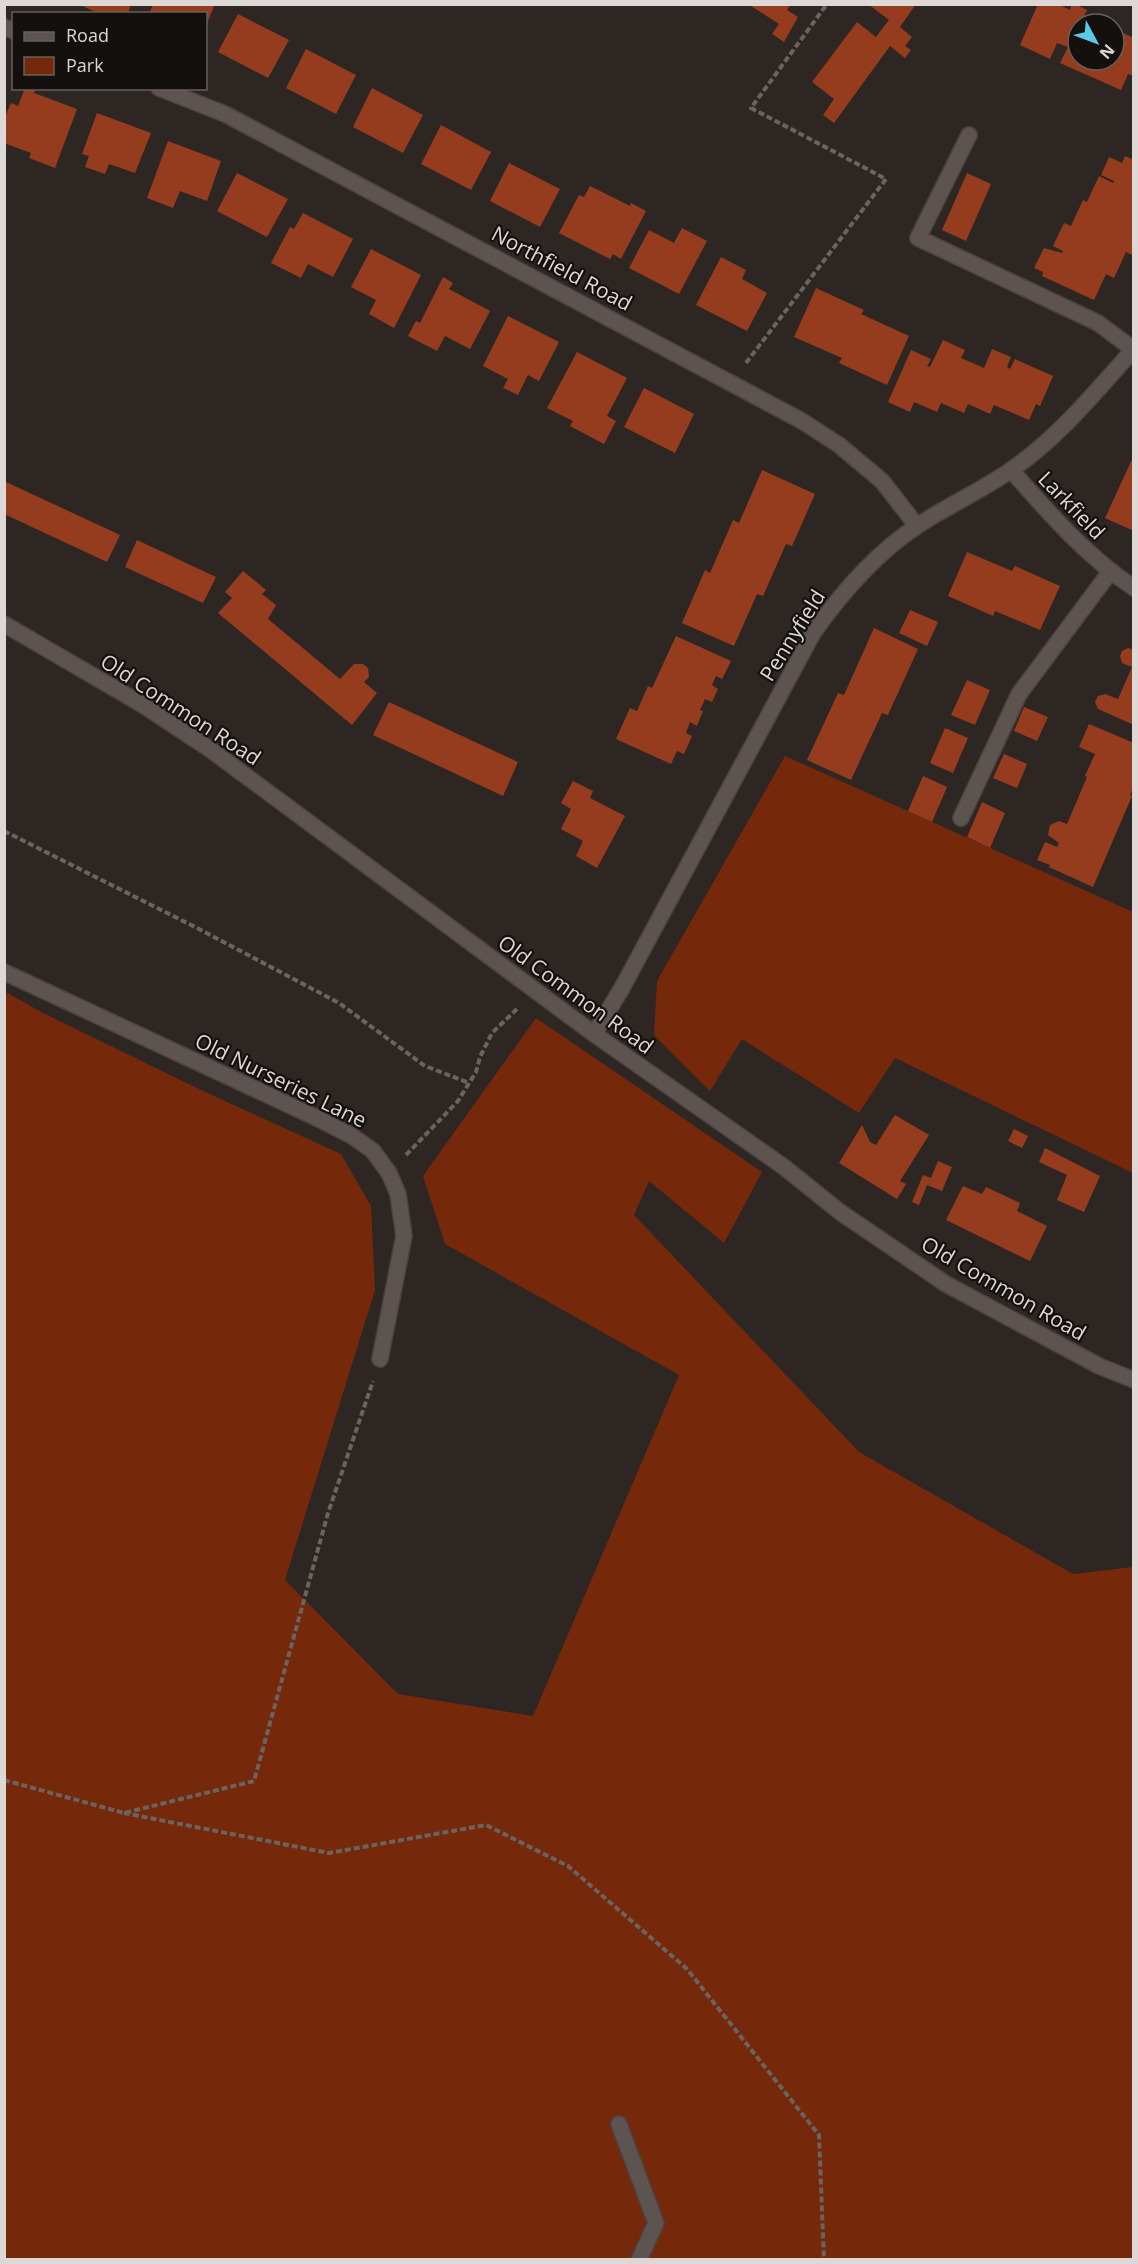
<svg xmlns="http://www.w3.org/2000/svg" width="1138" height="2264" font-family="'Open Sans',sans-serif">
<rect width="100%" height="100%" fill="#2e2623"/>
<path fill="#76280b" d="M 785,756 L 1133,912 L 1133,1173 L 895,1058 L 859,1113 L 742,1039 L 710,1091 L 654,1035 L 657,981 Z
M 4,991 L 43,1013 L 201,1090 L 341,1154 L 371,1206 L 375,1290 L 285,1580 L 398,1694 L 533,1716 L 679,1375 L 445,1244 L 423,1176 L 536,1018 L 762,1172 L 724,1243 L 649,1181 L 634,1215 L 859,1452 L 1073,1574 L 1133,1567 L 1133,2259 L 5,2259 Z"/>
<path fill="#963c1e" d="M 78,4 L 131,4 L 128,14 L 100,14 Z
M 153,4 L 209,4 L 214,6 L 206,26 L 206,14 L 149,14 Z
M 748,4 L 791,4 L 787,10 L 798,17 L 784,42 L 772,34 L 779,24 Z
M 868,4 L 916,4 L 900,27 L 912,37 L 905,46 L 911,50 L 905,58 L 890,46 L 834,123 L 823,115 L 834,99 L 812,82 L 857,22 L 876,37 L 882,29 L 889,20 Z
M 1038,4 L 1058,4 L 1070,10 L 1072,4 L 1075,4 L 1087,10 L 1084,16 L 1103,24 L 1078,24 L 1078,60 L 1114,60 L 1114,29 L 1134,38 L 1134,76 L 1128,74 L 1121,90 L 1060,63 L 1068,47 L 1057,43 L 1050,59 L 1020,45 Z
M 238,14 L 289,40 L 268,78 L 218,52 Z
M 306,49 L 356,75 L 336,114 L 286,88 Z
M 25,88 L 36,88 L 34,93 L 77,109 L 55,168 L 29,158 L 31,153 L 4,143 L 4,119 L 11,103 L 18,106 Z
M 372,88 L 423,115 L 403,153 L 353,127 Z
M 97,113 L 151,133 L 135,173 L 109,164 L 105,174 L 85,167 L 89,156 L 82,154 Z
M 441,125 L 491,152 L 471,190 L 421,164 Z
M 168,141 L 221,161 L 207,201 L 180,191 L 173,208 L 147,198 Z
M 1125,156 L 1134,160 L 1134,256 L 1126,252 L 1114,278 L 1106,274 L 1094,300 L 1042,276 L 1043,272 L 1034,268 L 1044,248 L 1062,253 L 1063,251 L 1053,246 L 1064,223 L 1071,226 L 1083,200 L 1087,202 L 1099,176 L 1113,183 L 1114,181 L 1101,175 L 1109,157 L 1122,163 Z
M 509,163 L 560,189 L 540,227 L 490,201 Z
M 237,173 L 288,199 L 267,237 L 217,211 Z
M 967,173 L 991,184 L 966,241 L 942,230 Z
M 590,186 L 630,206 L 631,203 L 646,211 L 621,259 L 613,254 L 610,259 L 559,233 L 579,195 L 584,197 Z
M 303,213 L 353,239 L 333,277 L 308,264 L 301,278 L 271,263 L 290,227 L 294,229 Z
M 682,228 L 707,241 L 679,294 L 629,268 L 649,230 L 674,243 Z
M 371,249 L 421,275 L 394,328 L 369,314 L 376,300 L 351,287 Z
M 721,257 L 746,270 L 742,279 L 767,293 L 747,331 L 696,305 Z
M 443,277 L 453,283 L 449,289 L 490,311 L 470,349 L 445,336 L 437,351 L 408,336 L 416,321 L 420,323 Z
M 816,288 L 864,310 L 861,314 L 909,336 L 887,385 L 839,363 L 842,358 L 794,337 Z
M 508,316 L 559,342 L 539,381 L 528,375 L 518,395 L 503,388 L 508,379 L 483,366 Z
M 943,340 L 965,350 L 961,358 L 984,368 L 992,349 L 1011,357 L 1007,367 L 1010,369 L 1015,359 L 1053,376 L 1040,406 L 1036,404 L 1029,420 L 994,405 L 990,414 L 968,404 L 964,413 L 941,403 L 937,412 L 914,402 L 910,412 L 888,402 L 911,350 L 931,359 L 927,366 L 930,367 Z
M 577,352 L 627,378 L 607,416 L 616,421 L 604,444 L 570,426 L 573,421 L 547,408 Z
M 644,388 L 694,414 L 675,453 L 624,427 Z
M 1134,455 L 1134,531 L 1105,518 Z
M 762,470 L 815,494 L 792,546 L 786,544 L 763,596 L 757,594 L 734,646 L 682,623 L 705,570 L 710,573 L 733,520 L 739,523 Z
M 4,481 L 120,535 L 107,562 L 4,514 Z
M 137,540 L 216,577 L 203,603 L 125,567 Z
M 967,552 L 1012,571 L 1015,566 L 1060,586 L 1040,630 L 995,611 L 993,616 L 948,596 Z
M 243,571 L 266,590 L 262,594 L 276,605 L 268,619 L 340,679 L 354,664 L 363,664 L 368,668 L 369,677 L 364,682 L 377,693 L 352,725 L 218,613 L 232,598 L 225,592 Z
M 910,610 L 938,622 L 927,646 L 899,633 Z
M 874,628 L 918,649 L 888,715 L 882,713 L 851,780 L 807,760 L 838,693 L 844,695 Z
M 676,636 L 731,661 L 722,679 L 716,676 L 712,685 L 718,689 L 712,702 L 705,699 L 700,710 L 703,711 L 697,726 L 690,722 L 686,733 L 692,736 L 684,754 L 677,751 L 671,764 L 616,739 L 630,708 L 637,711 L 648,686 L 652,688 Z
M 1128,648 L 1134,650 L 1134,725 L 1098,709 L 1095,702 L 1098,696 L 1105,694 L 1118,699 L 1132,667 L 1122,663 L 1120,656 L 1122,651 Z
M 967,680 L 990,690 L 975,725 L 951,715 Z
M 389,702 L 518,762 L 503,796 L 373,735 Z
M 1024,707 L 1048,717 L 1037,741 L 1014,731 Z
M 1089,724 L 1134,743 L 1134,786 L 1130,795 L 1132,796 L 1093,887 L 1049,867 L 1050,865 L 1037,860 L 1045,842 L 1057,847 L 1059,843 L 1048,835 L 1050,825 L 1059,821 L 1067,824 L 1087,777 L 1085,776 L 1095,754 L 1079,747 Z
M 945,728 L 968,738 L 953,773 L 930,763 Z
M 1004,754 L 1027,764 L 1017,788 L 993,778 Z
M 923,776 L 947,787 L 932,822 L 908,811 Z
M 573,781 L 593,791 L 590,798 L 625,816 L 597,868 L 576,856 L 583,841 L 561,829 L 571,809 L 561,803 Z
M 982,802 L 1005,813 L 990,848 L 967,837 Z
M 895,1115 L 929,1135 L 900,1181 L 906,1184 L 897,1199 L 839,1163 L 862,1125 L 870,1142 L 876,1145 Z
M 1014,1129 L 1028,1136 L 1022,1148 L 1008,1141 Z
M 1045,1148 L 1100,1176 L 1084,1212 L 1057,1200 L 1067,1175 L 1039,1162 Z
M 938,1161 L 952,1167 L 942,1191 L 927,1185 L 919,1205 L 912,1202 L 923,1175 L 931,1178 Z
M 963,1186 L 982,1194 L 986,1187 L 1020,1203 L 1017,1211 L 1047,1226 L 1030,1261 L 946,1220 Z"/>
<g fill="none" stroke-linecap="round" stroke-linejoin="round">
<defs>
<path id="service" d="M 969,135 L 918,238 L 1098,323 L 1133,349
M 961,818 L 1019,694 L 1110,572
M 4,972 L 317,1118 L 352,1136 L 373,1151 L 389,1173 L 398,1194 L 404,1236 L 380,1359"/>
<path id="minor" d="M 4,27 L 14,31
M 159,88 L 225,114 L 802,421 L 839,445 L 882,481 L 917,526
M 1011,470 C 1049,513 1086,556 1134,588
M 4,624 L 143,705 L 211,750 L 594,1034 L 784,1167 L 840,1212 L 946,1284 L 1099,1366 L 1134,1380
M 594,1034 L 622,988 L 813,633 C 842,592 875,554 917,526 C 947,506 981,491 1011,470 C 1058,438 1096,391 1134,349
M 619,2124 L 656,2223 L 639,2260"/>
</defs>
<use href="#service" stroke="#4a4340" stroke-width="18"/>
<use href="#minor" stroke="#4a4340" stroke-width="18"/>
<path stroke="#6a6360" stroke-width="4" stroke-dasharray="6 3" stroke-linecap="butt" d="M 746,363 L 886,179 L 751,108 L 827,4
M 4,831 L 197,928 L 339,1003 L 425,1066 L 469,1083
M 406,1155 L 458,1101 L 476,1072 L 480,1057 L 492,1033 L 518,1008
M 4,1780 L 124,1813 L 254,1781 L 328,1513 L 373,1381
M 124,1813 L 329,1853 L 486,1825 L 568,1866 L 687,1969 L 819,2135 L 824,2260"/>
<use href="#service" stroke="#5d5350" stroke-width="15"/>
<use href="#minor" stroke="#5d5350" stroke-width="15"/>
</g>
<g text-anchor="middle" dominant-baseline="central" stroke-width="4.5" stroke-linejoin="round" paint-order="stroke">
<g font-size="21" fill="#ddd7d5" stroke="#14100e">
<text transform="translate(562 268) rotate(28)">Northfield Road</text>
<text transform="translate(1072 505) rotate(46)">Larkfield</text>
<text transform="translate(792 635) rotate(-58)">Pennyfield</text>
<text transform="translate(181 709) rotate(33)">Old Common Road</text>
<text transform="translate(576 994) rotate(36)">Old Common Road</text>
<text transform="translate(281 1080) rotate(26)">Old Nurseries Lane</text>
<text transform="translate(1004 1288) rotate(30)">Old Common Road</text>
</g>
</g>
<rect width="1138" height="2264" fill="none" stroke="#ddd7d5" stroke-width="12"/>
<rect x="12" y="12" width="195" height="78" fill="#14100e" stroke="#64605e" stroke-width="1.5"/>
<rect x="24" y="32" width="30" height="9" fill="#5d5350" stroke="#64605e" stroke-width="1.5"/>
<text x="66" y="42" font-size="18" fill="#ddd7d5">Road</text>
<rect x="24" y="57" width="30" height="18" fill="#76280b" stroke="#64605e" stroke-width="1.5"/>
<text x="66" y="72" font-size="18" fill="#ddd7d5">Park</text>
<g transform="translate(1096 42) rotate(131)"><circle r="28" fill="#14100e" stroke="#64605e" stroke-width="1.5"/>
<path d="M0-4.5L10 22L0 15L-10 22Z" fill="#5ac8e6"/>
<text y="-9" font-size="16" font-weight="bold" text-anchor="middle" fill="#ddd7d5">N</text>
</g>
</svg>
